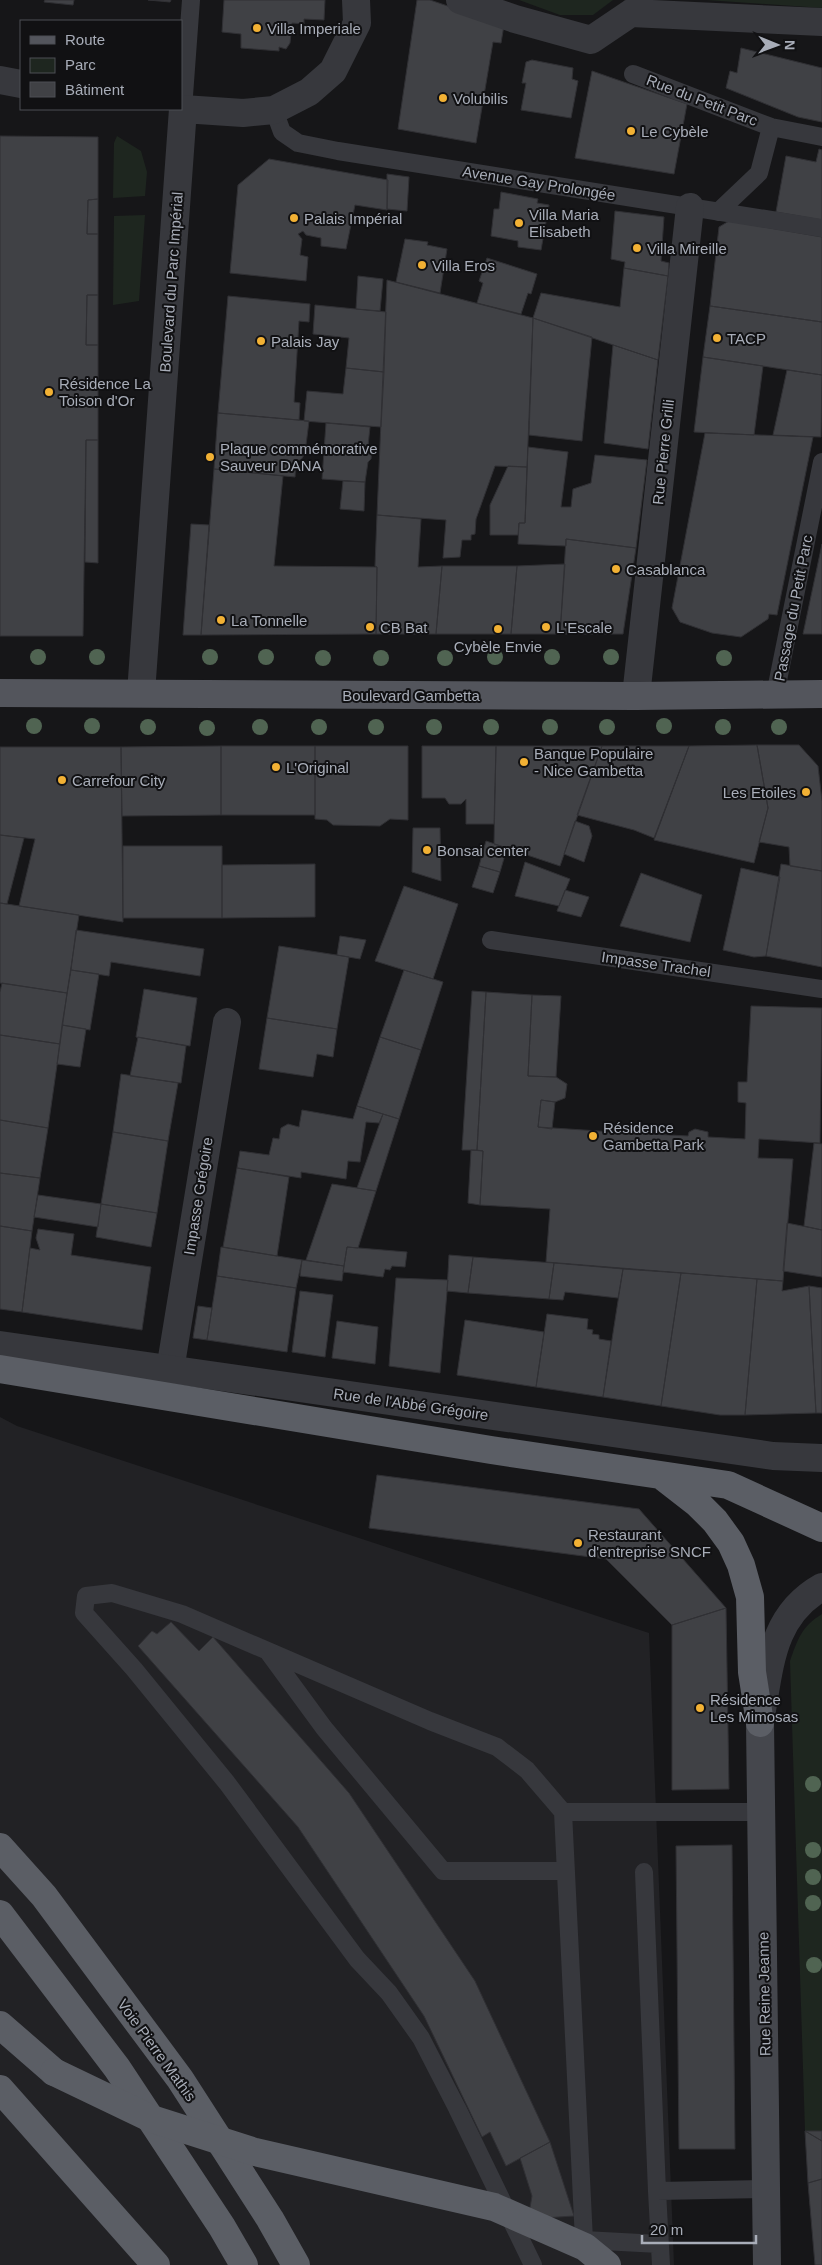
<svg xmlns="http://www.w3.org/2000/svg" width="822" height="2265" font-family="Arial,sans-serif">
<rect width="100%" height="100%" fill="#161618"/>
<path fill="#222225" d="M 0,1417 L 17,1426 L 649,1633 L 674,2265 L 0,2265 Z"/>
<path fill="#1e261f" d="M 519,0 L 613,0 L 593,15 L 560,15 Z
M 706,0 L 822,0 L 822,8 Z
M 117,136 L 141,151 L 147,172 L 145,196 L 113,198 L 114,143 Z
M 145,215 L 139,301 L 113,305 L 114,216 Z
M 822,1614 L 822,2131 L 805,2131 L 790,1661 C 798,1639 801,1627 822,1614 Z"/>
<path fill="#404145" stroke="#303034" d="M 45,0 L 74,0 L 73,5 L 44,2 Z
M 148,0 L 171,0 L 170,2 Z
M 224,0 L 325,0 L 324,20 L 304,19 L 304,24 L 292,23 L 290,43 L 286,49 L 279,47 L 279,51 L 241,48 L 241,34 L 222,32 Z
M 417,0 L 430,0 L 504,25 L 501,43 L 493,42 L 476,143 L 398,129 Z
M 741,48 L 822,68 L 822,122 L 798,117 L 726,88 L 730,71 L 737,73 Z
M 532,60 L 573,68 L 572,79 L 578,81 L 571,118 L 521,110 L 526,83 L 522,83 L 526,62 Z
M 592,71 L 687,104 L 674,174 L 575,158 Z
M 0,136 L 98,137 L 98,199 L 88,200 L 87,234 L 98,234 L 98,295 L 87,295 L 86,345 L 98,345 L 98,440 L 86,440 L 83,636 L 0,636 Z
M 819,149 L 822,150 L 822,220 L 776,212 L 786,156 L 816,162 Z
M 269,159 L 388,180 L 387,210 L 355,205 L 346,249 L 321,246 L 321,238 L 306,235 L 303,231 L 298,234 L 302,239 L 300,255 L 308,257 L 306,281 L 230,273 L 238,185 Z
M 387,174 L 409,177 L 407,211 L 387,209 Z
M 501,192 L 538,199 L 537,203 L 549,205 L 541,250 L 518,247 L 518,241 L 491,236 L 494,209 L 499,209 Z
M 98,199 L 98,234 L 87,234 L 88,200 Z
M 615,211 L 664,217 L 661,261 L 669,263 L 668,276 L 624,268 L 625,262 L 611,259 Z
M 729,221 L 822,237 L 822,322 L 710,306 L 719,227 Z
M 405,239 L 428,242 L 427,245 L 447,249 L 440,293 L 396,282 Z
M 487,258 L 537,274 L 531,294 L 528,293 L 521,314 L 477,303 L 483,283 L 479,281 Z
M 624,268 L 668,276 L 658,360 L 533,318 L 541,293 L 620,307 Z
M 358,276 L 383,279 L 380,311 L 356,309 Z
M 387,280 L 533,318 L 527,467 L 495,466 L 476,519 L 475,534 L 471,535 L 471,540 L 462,540 L 460,557 L 443,558 L 446,520 L 377,515 Z
M 87,295 L 98,295 L 98,345 L 86,345 Z
M 228,296 L 310,304 L 309,322 L 299,321 L 294,402 L 300,403 L 299,420 L 218,413 Z
M 315,305 L 386,312 L 384,372 L 346,368 L 349,338 L 313,334 Z
M 710,306 L 822,322 L 822,375 L 703,357 Z
M 533,318 L 592,337 L 582,441 L 529,435 Z
M 613,345 L 658,360 L 648,449 L 604,443 Z
M 703,357 L 763,366 L 754,435 L 694,432 Z
M 346,368 L 384,372 L 381,427 L 304,421 L 307,391 L 343,394 Z
M 787,370 L 822,375 L 821,437 L 773,435 Z
M 218,413 L 309,421 L 305,453 L 301,460 L 296,460 L 295,477 L 214,469 Z
M 326,423 L 370,427 L 368,446 L 372,448 L 371,459 L 368,462 L 365,482 L 322,479 Z
M 705,433 L 813,437 L 777,615 L 769,614 L 768,619 L 741,637 L 712,633 L 680,622 L 672,608 Z
M 86,440 L 98,440 L 98,563 L 85,562 Z
M 528,447 L 568,452 L 561,507 L 571,507 L 573,489 L 591,483 L 595,455 L 647,460 L 636,548 L 566,539 L 566,546 L 518,544 L 519,523 L 525,523 Z
M 508,466 L 527,467 L 525,523 L 519,523 L 518,535 L 490,535 L 490,505 Z
M 214,469 L 283,476 L 274,566 L 377,567 L 376,634 L 201,635 Z
M 343,481 L 365,482 L 364,511 L 340,509 Z
M 377,515 L 421,519 L 418,567 L 442,566 L 436,634 L 376,634 L 377,567 L 375,566 Z
M 191,524 L 209,525 L 201,635 L 183,635 Z
M 566,539 L 636,548 L 623,634 L 560,634 Z
M 822,544 L 822,634 L 803,634 Z
M 565,564 L 560,634 L 511,634 L 517,566 Z
M 442,566 L 517,566 L 511,634 L 436,634 Z
M 757,745 L 768,808 L 754,863 L 654,840 L 689,746 Z
M 757,745 L 799,745 L 818,766 L 822,801 L 822,871 L 790,866 L 789,847 L 759,842 L 768,808 Z
M 221,746 L 221,815 L 122,816 L 121,747 Z
M 221,746 L 315,746 L 315,815 L 221,815 Z
M 315,746 L 408,746 L 408,820 L 390,819 L 380,826 L 333,825 L 327,820 L 315,819 Z
M 422,746 L 496,746 L 494,824 L 466,824 L 466,799 L 461,804 L 449,804 L 445,798 L 422,798 Z
M 496,746 L 602,746 L 560,866 L 494,844 Z
M 602,746 L 689,746 L 654,838 L 634,830 L 577,815 Z
M 0,747 L 121,747 L 123,922 L 19,906 L 35,839 L 0,835 Z
M 575,821 L 589,826 L 592,836 L 584,862 L 564,854 Z
M 413,828 L 440,828 L 441,881 L 412,872 Z
M 0,835 L 24,838 L 7,904 L 0,903 Z
M 486,841 L 507,848 L 500,872 L 479,866 Z
M 123,846 L 222,846 L 222,918 L 123,918 Z
M 525,862 L 570,879 L 559,906 L 515,896 Z
M 315,864 L 315,917 L 222,918 L 222,865 Z
M 781,864 L 822,871 L 822,967 L 766,956 Z
M 479,866 L 500,872 L 493,893 L 472,887 Z
M 741,868 L 780,877 L 766,956 L 754,957 L 723,950 Z
M 641,873 L 702,895 L 690,942 L 620,926 Z
M 404,886 L 458,904 L 433,979 L 375,961 Z
M 565,890 L 589,897 L 581,917 L 557,911 Z
M 0,903 L 79,915 L 67,993 L 0,983 Z
M 76,930 L 204,949 L 200,976 L 111,962 L 109,976 L 71,970 Z
M 340,936 L 366,940 L 360,959 L 337,955 Z
M 279,946 L 349,957 L 337,1029 L 267,1018 Z
M 71,970 L 99,974 L 90,1030 L 62,1025 Z
M 404,970 L 443,982 L 421,1050 L 380,1037 Z
M 2,983 L 67,993 L 60,1044 L 0,1035 L 0,992 Z
M 144,989 L 197,998 L 190,1046 L 136,1037 Z
M 472,991 L 486,992 L 477,1150 L 462,1150 Z
M 486,992 L 532,995 L 528,1076 L 556,1077 L 567,1084 L 565,1098 L 555,1102 L 541,1100 L 538,1127 L 614,1132 L 618,1124 L 628,1125 L 631,1128 L 630,1133 L 688,1136 L 689,1132 L 695,1129 L 708,1132 L 708,1137 L 745,1139 L 746,1103 L 738,1102 L 738,1082 L 747,1082 L 751,1006 L 822,1008 L 820,1143 L 759,1139 L 758,1158 L 793,1159 L 783,1281 L 546,1262 L 550,1209 L 480,1205 L 483,1151 L 477,1150 Z
M 532,995 L 561,996 L 556,1077 L 528,1076 Z
M 267,1018 L 337,1029 L 333,1057 L 317,1054 L 313,1077 L 259,1069 Z
M 62,1025 L 86,1029 L 80,1067 L 57,1064 Z
M 0,1035 L 60,1044 L 48,1128 L 0,1120 Z
M 138,1037 L 186,1046 L 181,1083 L 130,1076 Z
M 380,1037 L 421,1050 L 399,1119 L 357,1106 Z
M 121,1074 L 178,1083 L 168,1141 L 113,1132 Z
M 541,1100 L 555,1102 L 552,1129 L 538,1127 Z
M 357,1106 L 383,1114 L 379,1123 L 366,1122 L 360,1162 L 348,1161 L 346,1179 L 301,1172 L 301,1178 L 237,1168 L 240,1151 L 269,1155 L 273,1138 L 279,1139 L 281,1128 L 288,1124 L 299,1127 L 302,1110 L 353,1119 Z
M 383,1114 L 399,1119 L 376,1191 L 357,1188 Z
M 0,1120 L 48,1128 L 40,1178 L 0,1173 Z
M 113,1132 L 168,1141 L 157,1213 L 101,1204 Z
M 814,1143 L 822,1144 L 822,1230 L 804,1226 Z
M 471,1150 L 483,1151 L 480,1205 L 468,1203 Z
M 237,1168 L 289,1177 L 277,1256 L 223,1247 Z
M 0,1173 L 40,1178 L 32,1231 L 0,1226 Z
M 332,1184 L 376,1191 L 358,1248 L 347,1247 L 344,1266 L 306,1260 Z
M 38,1195 L 101,1204 L 98,1227 L 34,1217 Z
M 101,1204 L 157,1213 L 151,1247 L 96,1237 Z
M 787,1223 L 822,1230 L 822,1277 L 783,1271 Z
M 0,1226 L 32,1231 L 22,1312 L 0,1309 Z
M 38,1229 L 74,1234 L 71,1255 L 151,1267 L 142,1330 L 22,1312 L 30,1248 L 40,1250 L 36,1238 Z
M 221,1247 L 302,1260 L 296,1288 L 217,1276 Z
M 347,1247 L 407,1252 L 405,1267 L 392,1266 L 390,1270 L 385,1269 L 383,1277 L 343,1272 Z
M 449,1255 L 473,1257 L 468,1293 L 447,1291 Z
M 473,1257 L 554,1263 L 549,1299 L 468,1293 Z
M 302,1260 L 344,1266 L 342,1281 L 300,1276 Z
M 554,1263 L 623,1269 L 618,1298 L 565,1292 L 563,1300 L 549,1299 Z
M 623,1269 L 681,1273 L 661,1406 L 603,1397 Z
M 681,1273 L 757,1279 L 745,1415 L 720,1415 L 661,1406 Z
M 217,1276 L 296,1288 L 287,1352 L 207,1340 Z
M 396,1278 L 448,1280 L 440,1373 L 389,1366 Z
M 757,1279 L 783,1281 L 782,1291 L 809,1286 L 816,1413 L 745,1415 Z
M 809,1286 L 822,1288 L 822,1413 L 816,1413 Z
M 300,1291 L 333,1295 L 325,1357 L 292,1352 Z
M 198,1306 L 212,1308 L 207,1340 L 193,1338 Z
M 547,1314 L 588,1319 L 587,1329 L 593,1330 L 592,1334 L 599,1335 L 599,1339 L 611,1341 L 603,1397 L 536,1387 Z
M 465,1320 L 544,1332 L 536,1387 L 457,1375 Z
M 337,1321 L 378,1327 L 375,1364 L 332,1358 Z
M 377,1475 L 639,1509 L 726,1608 L 672,1625 L 606,1559 L 369,1528 Z
M 726,1608 L 729,1789 L 672,1790 L 672,1625 Z
M 171,1622 L 199,1651 L 213,1637 L 349,1793 L 475,1981 L 550,2142 L 506,2166 L 490,2132 L 482,2137 L 424,2016 L 298,1827 L 138,1646 L 152,1631 L 157,1634 Z
M 732,1845 L 735,2149 L 679,2149 L 676,1846 Z
M 805,2131 L 822,2141 L 822,2179 L 808,2183 Z
M 805,2131 L 822,2131 L 822,2141 Z
M 550,2142 L 574,2216 L 528,2219 L 532,2196 L 520,2158 Z
M 822,2179 L 822,2265 L 815,2265 L 808,2183 Z"/>
<g fill="none" stroke-linecap="round" stroke-linejoin="round">
<path stroke="#37383d" stroke-width="18" d="M 633,74 L 771,127 L 822,137
M 183,109 L 191,0
M 274,110 L 282,132 L 298,143 L 338,151 L 822,228
M 718,212 L 759,173 L 771,127
M 775,695 L 822,462
M 491,940 L 822,989
M 269,1653 L 324,1728 L 443,1871 L 566,1871
M 644,1872 L 657,2191 L 766,2189
M 657,2191 L 661,2265
M 659,2244 L 584,2240 L 563,1812 L 761,1812
M 533,2265 L 457,2108 L 421,2038 L 389,1993 L 357,1959 L 227,1783 L 134,1669 L 84,1613 L 86,1596 L 112,1593 L 182,1614 L 430,1721 L 497,1747 L 527,1770 L 563,1812"/>
<path stroke="#37383d" stroke-width="28" d="M 460,0 L 515,19 L 591,40 L 631,13 L 822,22
M 0,80 L 21,84
M 141,693 L 183,109 L 243,113 L 274,110 L 309,92 L 333,71 L 357,23 L 356,0
M 636,696 L 690,207
M 170,1370 L 227,1022
M 761,1716 C 770,1665 772,1615 822,1587"/>
<path stroke="#37383d" stroke-width="28" d="M 0,1345 L 773,1456 L 822,1458"/>
<path stroke="#45474d" stroke-width="28" d="M 760,1723 L 767,2265"/>
<path stroke="#53555c" stroke-width="28" d="M 0,693 L 636,696 L 822,694"/>
<path stroke="#5b5e65" stroke-width="28" d="M 0,1369 L 491,1450 L 728,1485 L 822,1528
M 662,1476 L 698,1504 L 715,1521 L 731,1543 L 741,1565 L 750,1597 L 752,1672 L 760,1723
M 0,1847 L 44,1896 L 180,2079 L 270,2219 L 296,2265
M 0,1914 L 117,2068 L 222,2227 L 244,2265
M 0,2025 L 54,2072
M 0,2089 L 156,2265"/>
<path stroke="#5b5e65" stroke-width="28" d="M 54,2072 L 152,2119 L 255,2152 L 494,2207 L 585,2247 L 607,2265"/>
</g>
<g fill="#506452">
<circle cx="38" cy="657" r="8"/>
<circle cx="97" cy="657" r="8"/>
<circle cx="210" cy="657" r="8"/>
<circle cx="266" cy="657" r="8"/>
<circle cx="495" cy="657" r="8"/>
<circle cx="552" cy="657" r="8"/>
<circle cx="611" cy="657" r="8"/>
<circle cx="323" cy="658" r="8"/>
<circle cx="381" cy="658" r="8"/>
<circle cx="445" cy="658" r="8"/>
<circle cx="724" cy="658" r="8"/>
<circle cx="34" cy="726" r="8"/>
<circle cx="92" cy="726" r="8"/>
<circle cx="664" cy="726" r="8"/>
<circle cx="148" cy="727" r="8"/>
<circle cx="260" cy="727" r="8"/>
<circle cx="319" cy="727" r="8"/>
<circle cx="376" cy="727" r="8"/>
<circle cx="434" cy="727" r="8"/>
<circle cx="491" cy="727" r="8"/>
<circle cx="550" cy="727" r="8"/>
<circle cx="607" cy="727" r="8"/>
<circle cx="723" cy="727" r="8"/>
<circle cx="779" cy="727" r="8"/>
<circle cx="207" cy="728" r="8"/>
<circle cx="813" cy="1784" r="8"/>
<circle cx="813" cy="1850" r="8"/>
<circle cx="813" cy="1877" r="8"/>
<circle cx="813" cy="1903" r="8"/>
<circle cx="814" cy="1965" r="8"/>
</g>
<g fill="#f2b134" stroke="#111113" stroke-width="2">
<circle cx="257" cy="28" r="5"/>
<circle cx="443" cy="98" r="5"/>
<circle cx="631" cy="131" r="5"/>
<circle cx="294" cy="218" r="5"/>
<circle cx="519" cy="223" r="5"/>
<circle cx="637" cy="248" r="5"/>
<circle cx="422" cy="265" r="5"/>
<circle cx="717" cy="338" r="5"/>
<circle cx="261" cy="341" r="5"/>
<circle cx="49" cy="392" r="5"/>
<circle cx="210" cy="457" r="5"/>
<circle cx="616" cy="569" r="5"/>
<circle cx="221" cy="620" r="5"/>
<circle cx="370" cy="627" r="5"/>
<circle cx="546" cy="627" r="5"/>
<circle cx="498" cy="629" r="5"/>
<circle cx="524" cy="762" r="5"/>
<circle cx="276" cy="767" r="5"/>
<circle cx="62" cy="780" r="5"/>
<circle cx="806" cy="792" r="5"/>
<circle cx="427" cy="850" r="5"/>
<circle cx="593" cy="1136" r="5"/>
<circle cx="578" cy="1543" r="5"/>
<circle cx="700" cy="1708" r="5"/>
</g>
<g text-anchor="middle" dominant-baseline="central" stroke-width="4" stroke-linejoin="round" paint-order="stroke">
<g font-size="15" fill="#a8adb8" stroke="#111113" text-anchor="start">
<text x="267" y="28">Villa Imperiale</text>
<text x="453" y="98">Volubilis</text>
<text x="641" y="131">Le Cybèle</text>
<text x="529" y="214">Villa Maria<tspan x="529" dy="17">Elisabeth</tspan></text>
<text x="304" y="218">Palais Impérial</text>
<text x="647" y="248">Villa Mireille</text>
<text x="432" y="265">Villa Eros</text>
<text x="727" y="338">TACP</text>
<text x="271" y="341">Palais Jay</text>
<text x="59" y="383">Résidence La<tspan x="59" dy="17">Toison d'Or</tspan></text>
<text x="220" y="448">Plaque commémorative<tspan x="220" dy="17">Sauveur DANA</tspan></text>
<text x="626" y="569">Casablanca</text>
<text x="231" y="620">La Tonnelle</text>
<text x="380" y="627">CB Bat</text>
<text x="556" y="627">L'Escale</text>
<text x="498" y="646" text-anchor="middle">Cybèle Envie</text>
<text x="534" y="753">Banque Populaire<tspan x="534" dy="17">- Nice Gambetta</tspan></text>
<text x="286" y="767">L'Original</text>
<text x="72" y="780">Carrefour City</text>
<text x="796" y="792" text-anchor="end">Les Etoiles</text>
<text x="437" y="850">Bonsai center</text>
<text x="603" y="1127">Résidence<tspan x="603" dy="17">Gambetta Park</tspan></text>
<text x="588" y="1534">Restaurant<tspan x="588" dy="17">d'entreprise SNCF</tspan></text>
<text x="710" y="1699">Résidence<tspan x="710" dy="17">Les Mimosas</tspan></text>
</g>
<g font-size="15" fill="#a8adb8" stroke="#111113">
<text transform="translate(702 100) rotate(21)">Rue du Petit Parc</text>
<text transform="translate(539 183) rotate(9)">Avenue Gay Prolongée</text>
<text transform="translate(171 282) rotate(-86)">Boulevard du Parc Impérial</text>
<text transform="translate(663 452) rotate(-84)">Rue Pierre Grilli</text>
<text transform="translate(793 608) rotate(-79)">Passage du Petit Parc</text>
<text x="411" y="695">Boulevard Gambetta</text>
<text transform="translate(656 964) rotate(8)">Impasse Trachel</text>
<text transform="translate(198 1196) rotate(-81)">Impasse Grégoire</text>
<text transform="translate(411 1404) rotate(8)">Rue de l'Abbé Grégoire</text>
<text transform="translate(764 1994) rotate(-91)">Rue Reine Jeanne</text>
<text transform="translate(157 2050) rotate(54)">Voie Pierre Mathis</text>
</g>
</g>
<rect x="20" y="20" width="162" height="90" fill="#111113" stroke="#4d4f55"/>
<rect x="30" y="36" width="25" height="8" fill="#53555c" stroke="#4d4f55"/>
<text x="65" y="45" font-size="15" fill="#a8adb8">Route</text>
<rect x="30" y="58" width="25" height="15" fill="#1e261f" stroke="#4d4f55"/>
<text x="65" y="70" font-size="15" fill="#a8adb8">Parc</text>
<rect x="30" y="82" width="25" height="15" fill="#404145" stroke="#4d4f55"/>
<text x="65" y="95" font-size="15" fill="#a8adb8">Bâtiment</text>
<g transform="translate(777 45) rotate(91)" stroke="#111113" stroke-width="4" paint-order="stroke">
<path d="M0-4L9 19L0 12L-9 19Z" fill="#a8adb8"/>
<text y="-8" font-size="14" font-weight="bold" text-anchor="middle" fill="#a8adb8">N</text>
</g>
<path d="M642 2235v8h114v-8" fill="none" stroke="#a8adb8" stroke-width="2.5"/>
<text x="650" y="2235" font-size="15" fill="#a8adb8" stroke="#111113" stroke-width="4" paint-order="stroke">20 m</text>
</svg>
